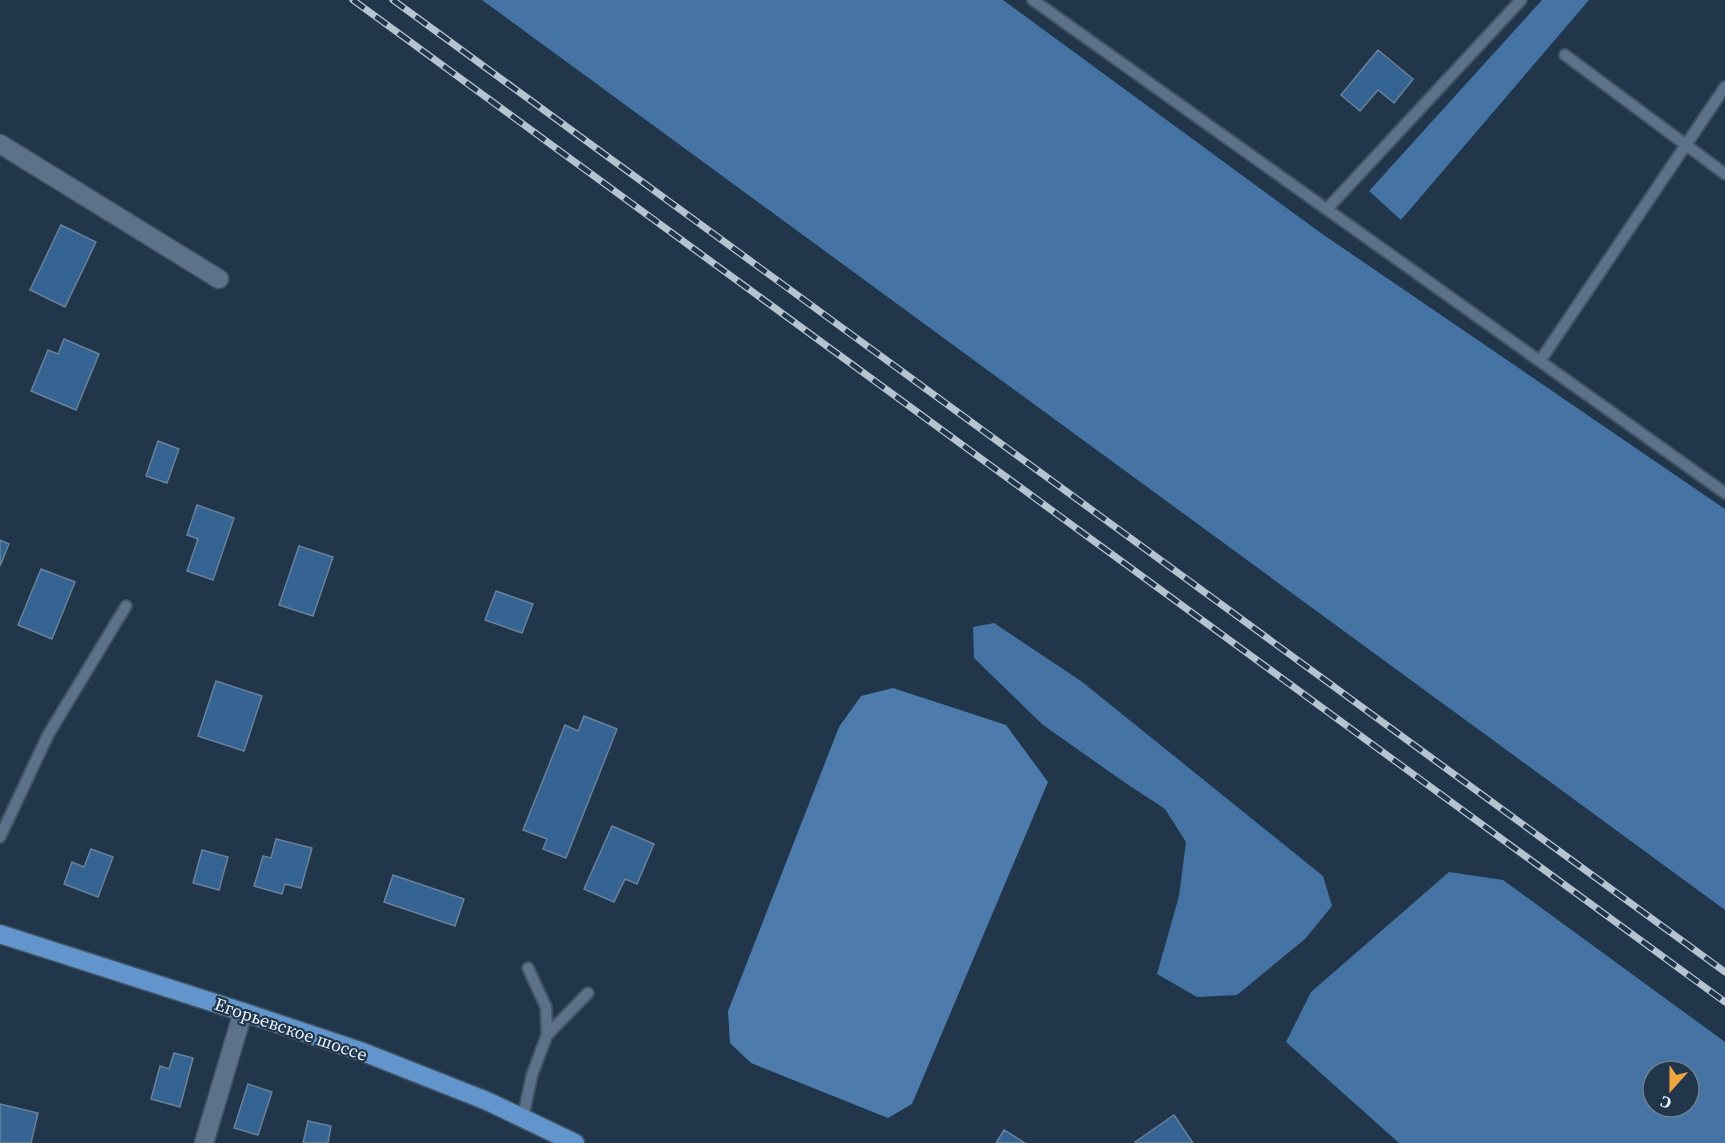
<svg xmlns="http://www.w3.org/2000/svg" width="1725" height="1143" font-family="'Source Serif 4',serif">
<rect width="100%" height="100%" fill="#21364b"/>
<path fill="#4573a3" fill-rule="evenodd" d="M 482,0 L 1003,0 L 1318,231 L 1725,509 L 1725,910 Z
M 1542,0 L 1589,0 L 1401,220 L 1369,191 Z
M 994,623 L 1081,681 L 1323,876 L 1332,906 L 1305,939 L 1237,995 L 1197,997 L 1157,974 L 1179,896 L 1186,842 L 1165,809 L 1124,782 L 1043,725 L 974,658 L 973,627 Z
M 1449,872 L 1503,880 L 1725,1042 L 1725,1143 L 1399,1143 L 1286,1042 L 1311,992 ZM 1653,1071 L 1689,1071 L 1689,1107 L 1653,1107 Z"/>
<path fill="#4d7cac" d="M 893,688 L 1006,725 L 1048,782 L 912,1104 L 888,1118 L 751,1063 L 730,1043 L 728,1011 L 839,727 L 861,696 Z"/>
<path fill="#356392" stroke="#6a819b" stroke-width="1.5" d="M 1378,50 L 1413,79 L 1394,103 L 1378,90 L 1360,111 L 1341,95 Z
M 61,225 L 96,242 L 65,307 L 30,290 Z
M 64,339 L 99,354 L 76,410 L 31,391 L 48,350 L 58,354 Z
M 158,441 L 179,449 L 167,483 L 146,476 Z
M 197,505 L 234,518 L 213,580 L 187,571 L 198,539 L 187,535 Z
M 0,540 L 9,544 L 0,566 Z
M 299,546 L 333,557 L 313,616 L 279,605 Z
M 41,569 L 75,582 L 52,639 L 18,625 Z
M 496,591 L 533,604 L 522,633 L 485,620 Z
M 216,681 L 262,696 L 244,751 L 198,736 Z
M 584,716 L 617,729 L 566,858 L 543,849 L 547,839 L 523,830 L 565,725 L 578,731 Z
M 612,826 L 654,844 L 637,884 L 625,879 L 614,902 L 584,889 Z
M 276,839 L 312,848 L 301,888 L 285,884 L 282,894 L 254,886 L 263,856 L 271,858 Z
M 91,849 L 113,857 L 98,897 L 64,884 L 72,862 L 84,867 Z
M 202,850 L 228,857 L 219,890 L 193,883 Z
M 393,875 L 464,899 L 455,926 L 384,902 Z
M 174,1053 L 193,1058 L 180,1107 L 151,1099 L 160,1066 L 169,1069 Z
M 248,1084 L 272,1092 L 258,1135 L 234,1128 Z
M 0,1104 L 38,1113 L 31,1143 L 0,1143 Z
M 1174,1115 L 1193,1143 L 1136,1143 L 1135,1142 Z
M 308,1121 L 331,1126 L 328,1143 L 303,1143 Z
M 1004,1130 L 1025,1143 L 996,1143 Z"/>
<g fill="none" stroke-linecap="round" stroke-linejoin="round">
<defs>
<path id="lane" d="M 1033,0 L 1725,493
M 1565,55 L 1725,174
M 1327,209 L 1521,0
M 1540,361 L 1725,87
M 0,837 L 48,735 L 126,606
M 528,968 L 546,1007 L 547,1035
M 523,1117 L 532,1075 L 547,1035 L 588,993"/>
<path id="street" d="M 0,144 L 219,279
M 204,1143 L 243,1012"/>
<path id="primary" d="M 0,934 L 243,1012 L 363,1052 L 487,1101 L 575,1143"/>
</defs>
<use href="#lane" stroke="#425466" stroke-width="14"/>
<use href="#street" stroke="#425466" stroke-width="21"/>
<use href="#primary" stroke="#425466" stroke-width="21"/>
<use href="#lane" stroke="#5b728a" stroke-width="10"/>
<use href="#street" stroke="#5b728a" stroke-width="18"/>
<use href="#primary" stroke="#6195cb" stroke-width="18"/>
<defs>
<path id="rail" d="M 353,0 L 1725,1002
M 393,0 L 1725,972"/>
</defs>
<use href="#rail" stroke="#b6c3d0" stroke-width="7"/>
<use href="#rail" stroke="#21364b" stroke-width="4.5" stroke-dasharray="14" stroke-linecap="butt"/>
</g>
<g text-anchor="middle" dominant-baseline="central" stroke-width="4.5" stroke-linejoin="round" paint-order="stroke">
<g font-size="18" fill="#e8f2fd" stroke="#21364b">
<text transform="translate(291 1029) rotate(19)">Егорьевское шоссе</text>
</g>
</g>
<g transform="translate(1671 1089) rotate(201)"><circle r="28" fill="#21364b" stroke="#718192" stroke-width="1.5"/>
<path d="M0-4.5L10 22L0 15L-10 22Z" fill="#f1a63f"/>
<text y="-9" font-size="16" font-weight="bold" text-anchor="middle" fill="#e8f2fd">С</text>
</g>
</svg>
